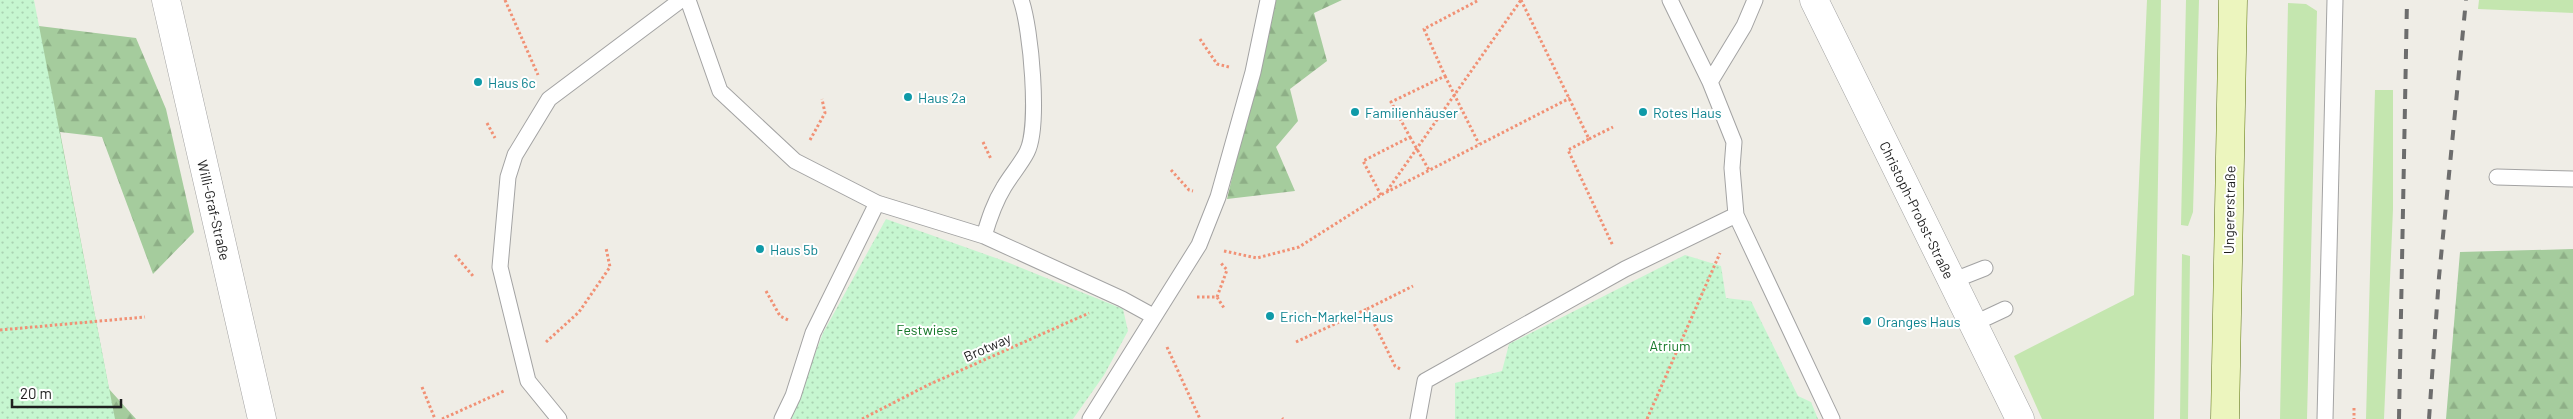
<svg xmlns="http://www.w3.org/2000/svg" width="2573" height="419" font-family="Barlow,sans-serif">
<defs>
<pattern id="forest-firs" width="22" height="20" patternUnits="userSpaceOnUse" patternTransform="scale(1.25)"><rect width="22" height="20" fill="#a5cc9d"/><path d="M5 1l3.5 6h-7zM16 11l3.5 6h-7z" fill="#8eaf87"/></pattern>
<pattern id="park-dots" width="8" height="8" patternUnits="userSpaceOnUse" patternTransform="scale(1.25)"><rect width="8" height="8" fill="#c6f6d0"/><path d="M2 2h.1M6 6h.1" fill="none" stroke="#aad2b2" stroke-width="1.8" stroke-linecap="round"/></pattern>
</defs>
<rect width="100%" height="100%" fill="#efede6"/>
<path fill="#c4e6af" d="M 2147,0 L 2161,0 L 2154,419 L 2042,419 L 2014,356 L 2134,295 Z
M 2186,0 L 2199,0 L 2193,212 L 2188,226 L 2181,225 Z
M 2479,0 L 2573,0 L 2573,13 L 2478,9 Z
M 2288,3 L 2306,4 L 2317,11 L 2307,419 L 2280,419 Z
M 2375,90 L 2393,90 L 2393,209 L 2384,419 L 2366,419 Z
M 2182,254 L 2190,256 L 2188,419 L 2180,419 Z"/>
<path fill="url(#forest-firs)" d="M 0,0 L 39,26 L 136,38 L 166,109 L 194,232 L 153,274 L 102,137 L 60,132 L 109,389 L 136,419 L 32,419 Z
M 1274,0 L 1342,0 L 1314,13 L 1327,61 L 1290,89 L 1298,121 L 1276,147 L 1295,191 L 1227,199 Z
M 2573,249 L 2573,419 L 2446,419 L 2460,252 Z"/>
<path fill="url(#park-dots)" d="M 0,0 L 34,0 L 115,419 L 0,419 Z
M 886,219 L 1007,262 L 1123,309 L 1128,331 L 1104,375 L 1073,419 L 790,419 L 823,333 Z
M 1685,255 L 1721,266 L 1726,298 L 1751,301 L 1798,396 L 1811,402 L 1818,419 L 1455,419 L 1455,383 L 1502,371 L 1509,344 Z"/>
<g fill="none" stroke-linecap="round" stroke-linejoin="round">
<defs>
<path id="lane" d="M 688,0 L 720,91 L 795,161 L 877,203 L 984,236 L 1122,299 L 1153,316
M 1670,0 L 1710,82
M 1755,0 L 1744,26 L 1710,82 L 1734,142 L 1732,168 L 1736,215 L 1832,419
M 2497,177 L 2573,179
M 984,236 C 989,219 994,203 1004,187 C 1011,175 1021,164 1027,152 C 1040,126 1031,28 1021,0
M 1952,281 L 1985,268
M 1973,324 L 2005,309
M 559,419 L 528,381 L 500,267 L 508,177 L 515,155 L 549,99 L 681,0
M 782,419 L 793,396 L 813,333 L 877,203
M 1090,419 L 1199,245 L 1218,197 L 1253,72 L 1268,0
M 1418,419 L 1425,381 L 1625,269 L 1736,215
M 2325,419 L 2335,0"/>
<path id="street" d="M 166,0 L 262,419
M 1814,0 L 2020,419"/>
<path id="secondary" d="M 2225,419 L 2233,0"/>
</defs>
<use href="#lane" stroke="#a3a3a3" stroke-width="17"/>
<use href="#street" stroke="#a3a3a3" stroke-width="29"/>
<use href="#secondary" stroke="#59700c" stroke-width="29"/>
<path stroke="#f19175" stroke-width="3" stroke-dasharray="2.5 2.5" stroke-linecap="butt" d="M 505,0 L 538,75
M 1521,0 L 1589,139 L 1568,150 L 1613,246
M 1200,39 L 1217,64 L 1229,67
M 1445,76 L 1479,144
M 487,123 L 495,138
M 1410,137 L 1429,170
M 1589,139 L 1613,127
M 810,140 L 825,113 L 822,99
M 983,142 L 991,159
M 1171,170 L 1189,190 L 1193,191
M 1387,191 L 1521,0
M 1381,195 L 1363,161 L 1410,137 L 1391,102 L 1445,76 L 1424,29 L 1479,0
M 1224,251 L 1257,258 L 1299,247 L 1381,195 L 1570,98
M 455,255 L 473,276
M 766,291 L 780,316 L 790,321
M 1197,297 L 1217,297 L 1224,308
M 1217,297 L 1227,270 L 1220,262
M 1367,309 L 1413,286
M 0,330 L 145,317
M 546,342 L 579,312 L 610,267 L 606,248
M 1296,342 L 1367,309 L 1395,366 L 1402,370
M 1167,347 L 1200,419
M 422,387 L 435,419
M 2354,408 L 2354,419
M 1282,418 L 1283,419
M 442,419 L 504,391
M 862,419 L 928,385 L 1089,313
M 1647,419 L 1720,253"/>
<use href="#lane" stroke="#fff" stroke-width="15"/>
<use href="#street" stroke="#fff" stroke-width="28"/>
<use href="#secondary" stroke="#ecf5be" stroke-width="28"/>
<path stroke="#6d6d6d" stroke-width="4" stroke-dasharray="10 10" stroke-linecap="butt" d="M 2399,419 L 2407,0
M 2429,419 L 2439,277 L 2466,0"/>
</g>
<g fill="#0f9aa8" stroke="#fff" stroke-width="2">
<circle cx="478" cy="82" r="5"/>
<circle cx="908" cy="97" r="5"/>
<circle cx="1355" cy="112" r="5"/>
<circle cx="1643" cy="112" r="5"/>
<circle cx="760" cy="249" r="5"/>
<circle cx="1270" cy="316" r="5"/>
<circle cx="1867" cy="321" r="5"/>
</g>
<g text-anchor="middle" dominant-baseline="central" stroke-width="4" stroke-linejoin="round" paint-order="stroke">
<g font-size="14" fill="#0d838f" stroke="#fff" text-anchor="start">
<text x="488" y="82">Haus 6c</text>
<text x="918" y="97">Haus 2a</text>
<text x="1365" y="112">Familienhäuser</text>
<text x="1653" y="112">Rotes Haus</text>
<text x="770" y="249">Haus 5b</text>
<text x="1280" y="316">Erich-Markel-Haus</text>
<text x="1877" y="321">Oranges Haus</text>
</g>
<g font-size="14" fill="#1f1f1f" stroke="#fff">
<text transform="translate(214 210) rotate(77)">Willi-Graf-Straße</text>
<text transform="translate(1917 210) rotate(64)">Christoph-Probst-Straße</text>
<text transform="translate(2229 210) rotate(-89)">Ungererstraße</text>
<text transform="translate(987 347) rotate(-24)">Brotway</text>
</g>
<g font-size="14" fill="#137727" stroke="#fff">
<text x="927" y="329">Festwiese</text>
<text x="1670" y="345">Atrium</text>
</g>
</g>
<path d="M12 399v8h109v-8" fill="none" stroke="#1f1f1f" stroke-width="2.5"/>
<text x="20" y="399" font-size="15" fill="#1f1f1f" stroke="#ffffff" stroke-width="4" paint-order="stroke">20 m</text>
</svg>
